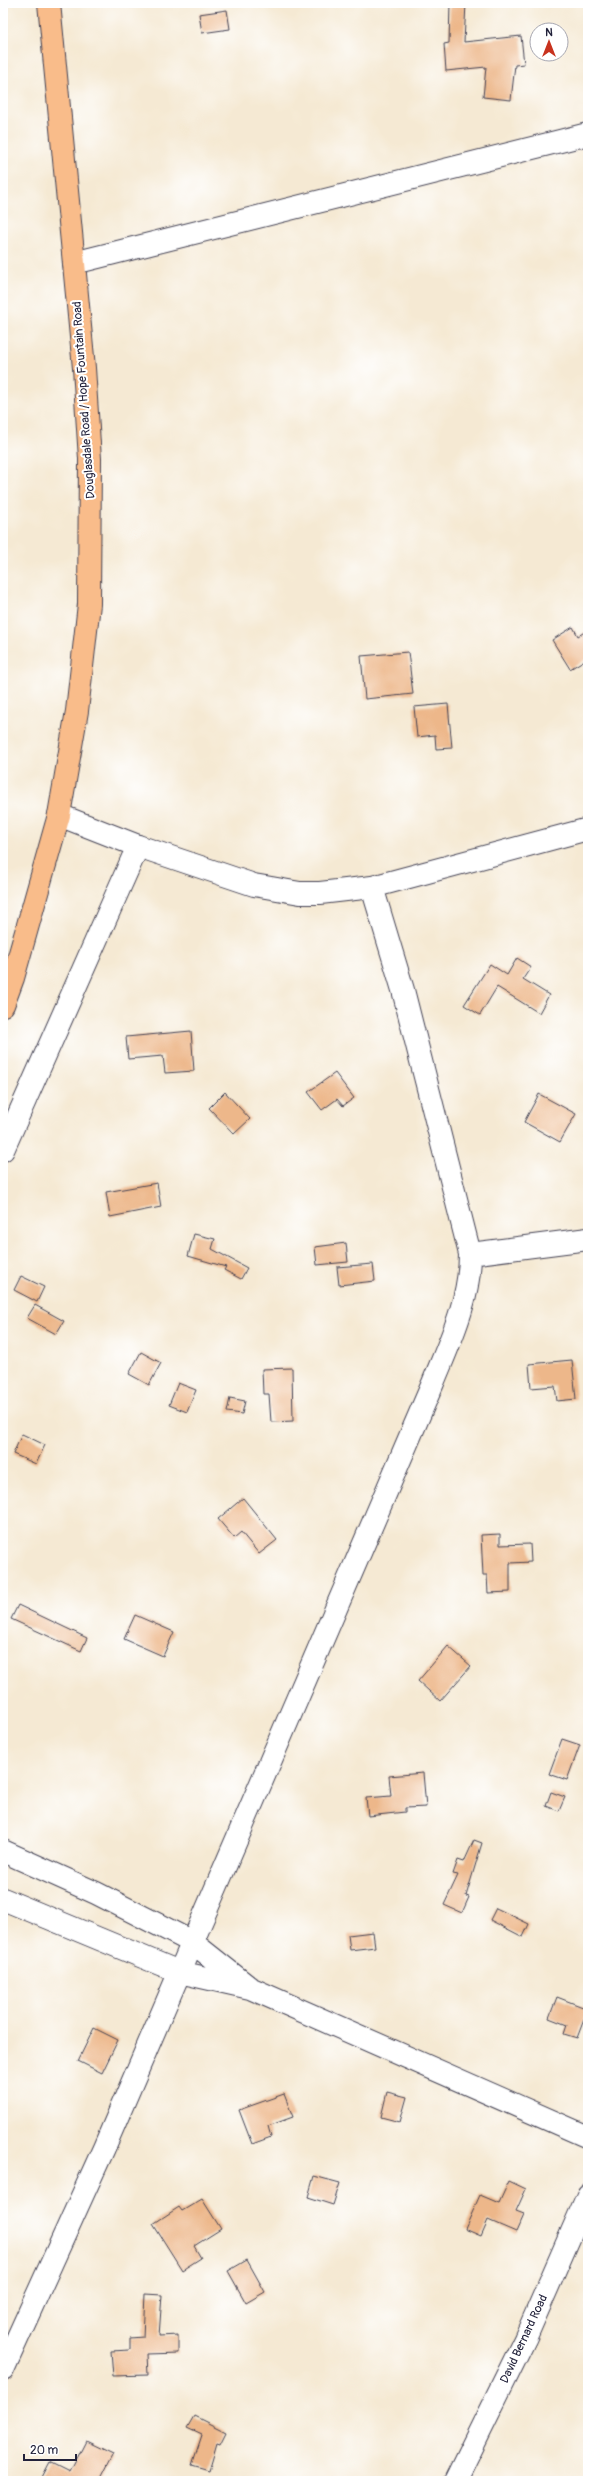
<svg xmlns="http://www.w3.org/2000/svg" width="591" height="2484" font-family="Pangolin,sans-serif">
<rect width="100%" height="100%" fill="#fff"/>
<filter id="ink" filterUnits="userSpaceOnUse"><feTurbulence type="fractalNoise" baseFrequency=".025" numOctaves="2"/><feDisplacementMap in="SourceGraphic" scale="8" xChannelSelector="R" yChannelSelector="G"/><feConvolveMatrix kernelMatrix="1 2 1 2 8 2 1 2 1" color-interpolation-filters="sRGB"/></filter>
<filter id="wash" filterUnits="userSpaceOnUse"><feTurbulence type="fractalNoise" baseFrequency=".012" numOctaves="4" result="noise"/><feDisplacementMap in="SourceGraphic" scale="16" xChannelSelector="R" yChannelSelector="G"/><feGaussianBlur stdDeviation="0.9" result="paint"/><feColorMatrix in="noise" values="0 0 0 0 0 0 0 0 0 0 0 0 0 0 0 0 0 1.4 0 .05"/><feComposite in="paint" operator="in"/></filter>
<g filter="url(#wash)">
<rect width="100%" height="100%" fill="#f5e9d3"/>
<g id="blocks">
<path fill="#edb78a" d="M 450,3 L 466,3 L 464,42 L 521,36 L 524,64 L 515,65 L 511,100 L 483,97 L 486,67 L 446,71 L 444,44 L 449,43 Z
M 227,10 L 230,29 L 202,33 L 199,14 Z
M 573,627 L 578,636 L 588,630 L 588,658 L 570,669 L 552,640 Z
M 408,652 L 413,694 L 365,699 L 361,656 Z
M 448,704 L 452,748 L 436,749 L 435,735 L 417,737 L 414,707 Z
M 517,958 L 531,967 L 523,979 L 549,995 L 539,1013 L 497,987 L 480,1015 L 464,1005 L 490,964 L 507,975 Z
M 191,1031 L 194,1071 L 165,1073 L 163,1056 L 128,1059 L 126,1037 Z
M 335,1073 L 354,1098 L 343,1106 L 337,1099 L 322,1110 L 308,1092 Z
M 225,1092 L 250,1119 L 234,1134 L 209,1108 Z
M 539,1094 L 576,1114 L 560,1142 L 524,1122 Z
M 157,1183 L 161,1207 L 110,1217 L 106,1192 Z
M 194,1234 L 215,1239 L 212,1249 L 247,1268 L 241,1279 L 224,1270 L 226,1267 L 188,1256 Z
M 346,1243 L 348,1262 L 317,1265 L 315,1247 Z
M 373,1264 L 375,1281 L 339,1285 L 337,1267 Z
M 21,1276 L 44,1287 L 37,1302 L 14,1290 Z
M 35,1305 L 64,1321 L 56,1334 L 27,1318 Z
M 141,1352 L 161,1363 L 149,1385 L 129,1374 Z
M 572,1360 L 576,1399 L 557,1401 L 555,1386 L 531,1388 L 529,1364 Z
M 292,1368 L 293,1421 L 271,1422 L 269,1394 L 263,1394 L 262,1369 Z
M 178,1383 L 196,1390 L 187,1412 L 169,1405 Z
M 230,1398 L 245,1401 L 242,1414 L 227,1412 Z
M 22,1434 L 45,1445 L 36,1464 L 13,1454 Z
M 243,1498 L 277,1540 L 259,1554 L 241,1532 L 234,1538 L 218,1519 Z
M 500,1534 L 500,1545 L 530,1544 L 531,1562 L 510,1563 L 510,1592 L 488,1593 L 487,1575 L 483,1575 L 481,1535 Z
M 18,1605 L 87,1638 L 81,1651 L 11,1619 Z
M 135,1615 L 174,1632 L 163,1656 L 124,1639 Z
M 448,1646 L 471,1666 L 440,1701 L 418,1681 Z
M 562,1739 L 580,1745 L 567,1780 L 549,1774 Z
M 423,1773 L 426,1807 L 405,1808 L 405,1812 L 368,1816 L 366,1798 L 391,1796 L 389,1776 Z
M 551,1792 L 565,1797 L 559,1811 L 546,1806 Z
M 474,1840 L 482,1843 L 466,1896 L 469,1897 L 462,1913 L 444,1905 L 458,1875 L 453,1874 L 458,1860 L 464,1862 Z
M 496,1908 L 529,1924 L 523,1937 L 490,1920 Z
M 373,1932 L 375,1947 L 350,1950 L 348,1935 Z
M 557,1997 L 588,2009 L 577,2038 L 564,2034 L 567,2025 L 549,2018 Z
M 94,2028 L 118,2040 L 102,2073 L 78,2061 Z
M 387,2092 L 407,2097 L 400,2122 L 381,2117 Z
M 284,2094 L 293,2117 L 268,2126 L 271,2137 L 252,2144 L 239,2110 Z
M 314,2176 L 340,2183 L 333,2205 L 308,2197 Z
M 509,2181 L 526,2189 L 516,2211 L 524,2214 L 516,2232 L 488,2220 L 481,2236 L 465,2229 L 480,2195 L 499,2203 Z
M 202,2199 L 221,2229 L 194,2246 L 201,2258 L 182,2270 L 153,2224 L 179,2207 L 182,2211 Z
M 247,2260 L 265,2292 L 246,2303 L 228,2271 Z
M 145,2294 L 162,2295 L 159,2336 L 178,2335 L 178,2353 L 147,2354 L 148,2375 L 113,2376 L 111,2351 L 130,2350 L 130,2338 L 143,2337 Z
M 194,2416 L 226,2432 L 220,2444 L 217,2443 L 209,2470 L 192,2465 L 202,2435 L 187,2428 Z
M 86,2441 L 113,2454 L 99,2481 L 40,2481 L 50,2462 L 70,2472 Z"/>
</g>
</g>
<g filter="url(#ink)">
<use href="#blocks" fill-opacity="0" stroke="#424052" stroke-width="1"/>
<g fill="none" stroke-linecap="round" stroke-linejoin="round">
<defs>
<path id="minor" d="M 74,263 L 588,134
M 59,815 L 138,846 L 254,885 L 300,893 L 320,893 L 372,887 L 588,829
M 3,1150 L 138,846
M 470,1254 L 588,1239
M 3,1851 L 96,1893 L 192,1942 L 250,1988
M 3,1899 L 179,1972 L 250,1988 L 588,2137
M 3,2370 L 104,2148 L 433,1383 C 450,1341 470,1300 470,1254 L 403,990 L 372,887
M 455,2481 L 525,2339 L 588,2195"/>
<path id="major" d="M 3,1005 L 13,978 L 59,815 L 77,711 L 89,604 L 90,459 L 84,368 L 49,3"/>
</defs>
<use href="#minor" stroke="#424052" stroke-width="24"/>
<use href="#major" stroke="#424052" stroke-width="24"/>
<use href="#minor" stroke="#fff" stroke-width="22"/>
<use href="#major" stroke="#f9bc8a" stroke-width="22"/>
</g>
</g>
<g text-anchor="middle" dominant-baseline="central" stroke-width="4" stroke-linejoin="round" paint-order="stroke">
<g font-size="12" fill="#22223b" stroke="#fff">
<text transform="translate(84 400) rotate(-94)">Douglasdale Road / Hope Fountain Road</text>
<text transform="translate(524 2339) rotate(-65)">David Bernard Road</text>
</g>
</g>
<rect width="591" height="2484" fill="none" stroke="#fff" stroke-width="16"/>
<g transform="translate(549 42)"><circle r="19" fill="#ffffff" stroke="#a7a7b1"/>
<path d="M0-3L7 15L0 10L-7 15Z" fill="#c8321e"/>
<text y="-6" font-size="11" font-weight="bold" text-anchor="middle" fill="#22223b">N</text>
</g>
<path d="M24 2454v6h52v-6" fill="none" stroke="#22223b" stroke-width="2"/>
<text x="30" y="2454" font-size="12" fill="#22223b" stroke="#ffffff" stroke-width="3" paint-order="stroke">20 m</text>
</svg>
